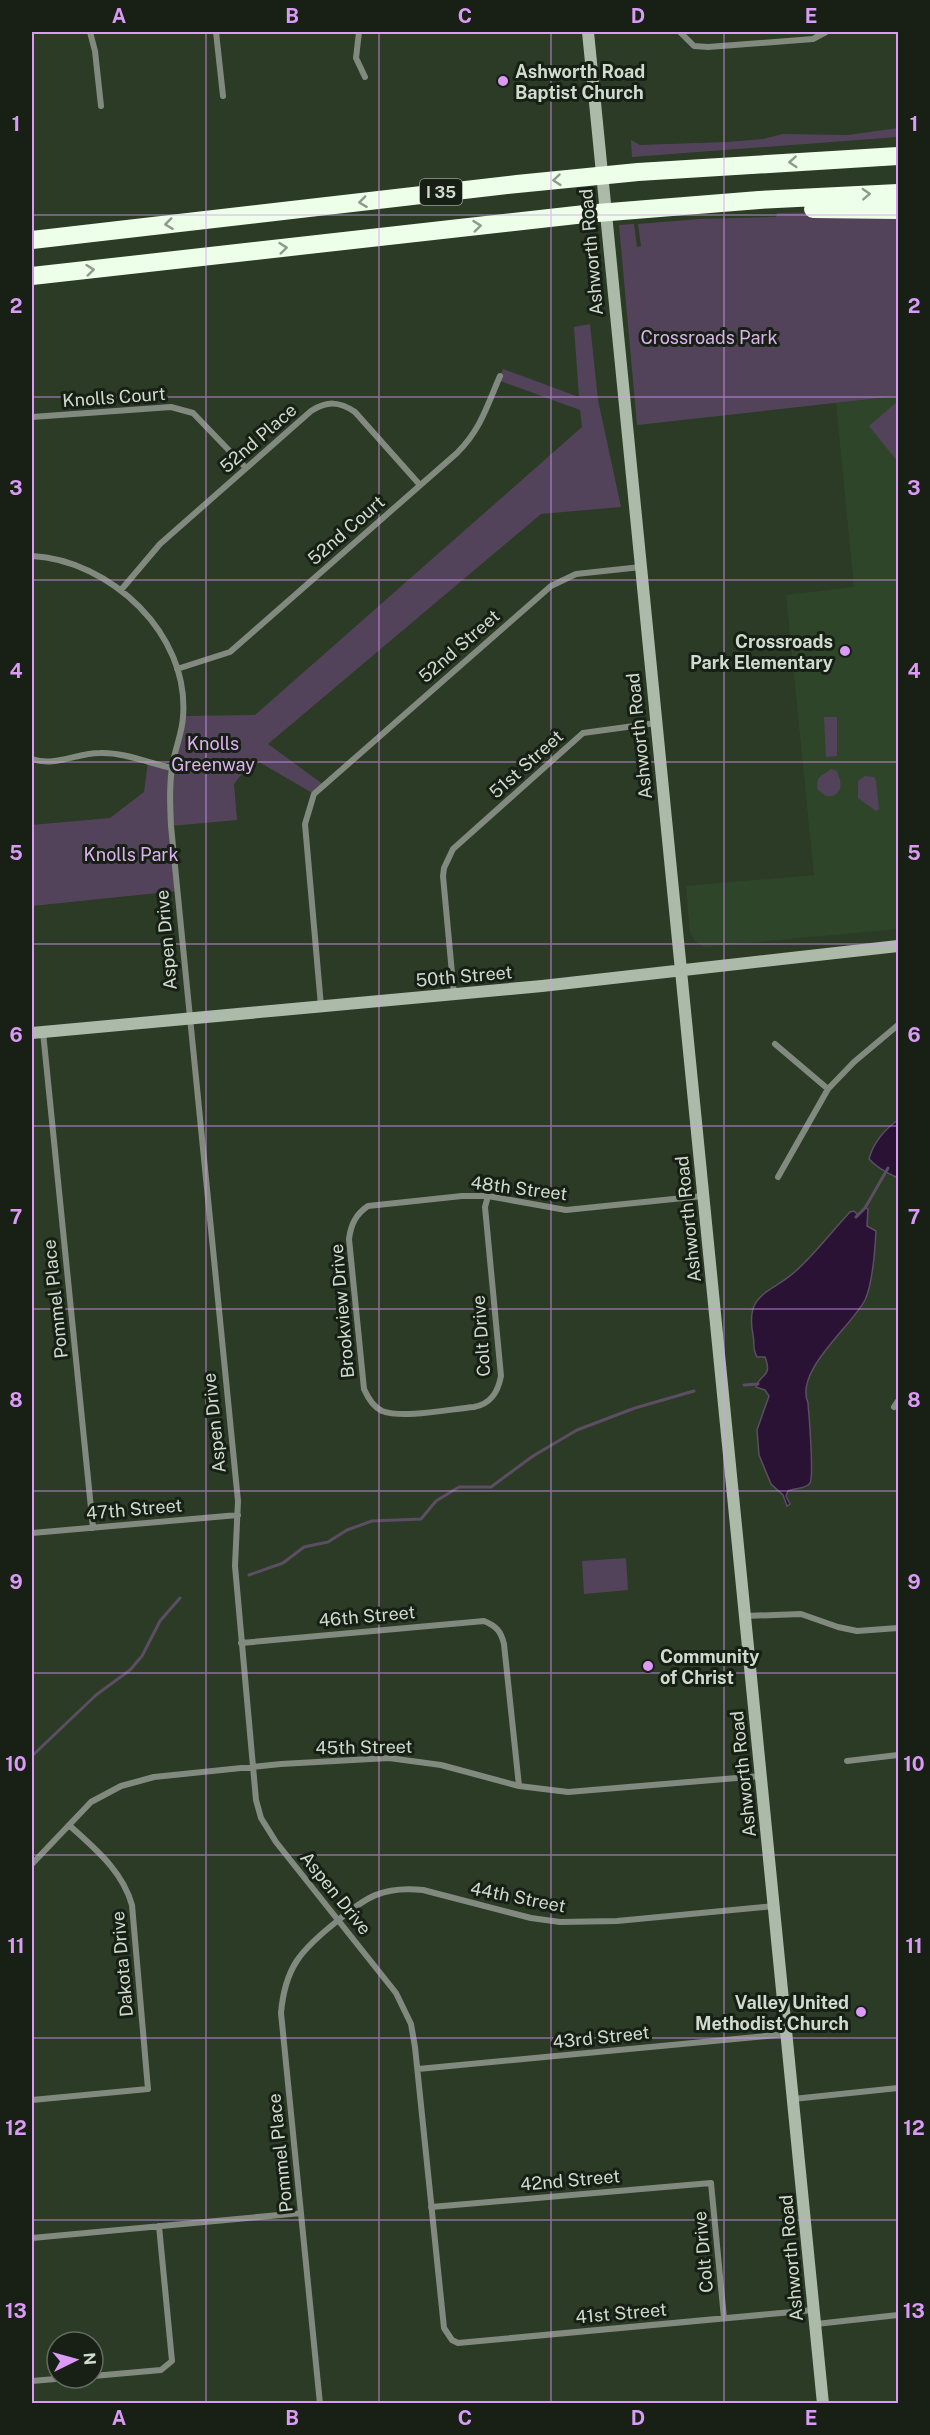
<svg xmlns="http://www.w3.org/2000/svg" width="930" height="2435" font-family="'Public Sans',sans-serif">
<rect width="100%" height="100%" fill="#2b3b26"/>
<path fill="#2f452a" d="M 898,396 L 898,929 L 704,947 L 695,941 L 690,933 L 686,886 L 814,875 L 786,595 L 854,587 L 836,403 Z"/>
<path fill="#53435a" d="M 898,128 L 898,137 L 632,157 L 631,140 L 640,145 L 727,142 L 763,139 L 783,134 L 848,135 Z
M 846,212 L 898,215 L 898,396 L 637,425 L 619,225 L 634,224 L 637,247 L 641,246 L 638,224 L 699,219 L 776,217 L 777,213 Z
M 590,324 L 598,400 L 621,507 L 541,514 L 268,744 L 324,785 L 314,794 L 254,759 L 234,784 L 237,820 L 171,826 L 177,891 L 32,906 L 32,825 L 110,818 L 144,792 L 148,762 L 172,768 L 184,716 L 255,715 L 582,427 L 580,410 L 498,380 L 503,369 L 579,397 L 574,327 Z
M 898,401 L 898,462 L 869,426 Z
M 824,717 L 837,717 L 837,756 L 826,757 Z
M 831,769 L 837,771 C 840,781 845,789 833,796 L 826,796 L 818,790 C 814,776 823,776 831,769 Z
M 865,776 L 874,777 L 876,781 L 879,809 L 876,811 L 858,798 L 858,781 Z
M 626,1558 L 628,1590 L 584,1594 L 582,1561 Z"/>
<path fill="#2a1234" stroke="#5c4e62" stroke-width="1.5" d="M 898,1120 L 898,1178 C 889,1174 876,1167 869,1159 C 873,1143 885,1129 898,1120 Z
M 865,1208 L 868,1209 L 867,1226 L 876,1231 C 875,1250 873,1283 865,1300 C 851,1327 794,1371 808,1403 C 809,1414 814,1477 810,1483 C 807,1489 794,1488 788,1491 L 786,1496 L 790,1504 L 787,1506 L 783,1495 L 771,1484 L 759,1455 L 757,1430 L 769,1396 L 765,1390 L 756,1387 L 757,1384 C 763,1373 772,1376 765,1357 L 757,1357 C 752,1349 755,1344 753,1335 C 744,1290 774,1294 800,1267 C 818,1250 833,1230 850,1212 L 854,1211 L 858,1215 Z"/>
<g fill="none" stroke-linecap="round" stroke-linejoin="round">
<path stroke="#5c4e62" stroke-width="3" d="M 856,1217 L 865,1208 L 888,1168
M 744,1385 L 758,1384
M 249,1575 L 283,1563 L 304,1547 L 328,1542 L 347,1530 L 372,1521 L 421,1519 L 436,1501 L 459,1487 L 491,1487 L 533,1456 L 577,1430 L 635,1408 L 694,1391
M 32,1756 L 96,1695 L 130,1670 L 142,1656 L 160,1621 L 180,1598"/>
<path stroke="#828a7f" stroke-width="6" d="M 90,32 L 95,51 L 101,106
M 216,32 L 223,96
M 359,32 L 356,58 L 365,77
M 680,32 L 694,46 L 708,47 L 813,39 L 826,32
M 32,417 L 171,407 L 193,413 L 246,468
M 32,556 C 110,560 190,634 183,717 C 182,733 176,746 173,762 C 169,782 170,805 171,826 L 238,1501 L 235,1566 L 256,1800 L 261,1818 L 276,1842 L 396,1993 L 411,2024 L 415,2047 L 444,2328 L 452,2340 L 458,2343 L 814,2310
M 121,590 L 160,544 L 311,411 C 327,401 339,401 355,412 L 420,485
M 177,669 L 230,652 L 457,453 C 481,429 487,406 500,376
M 32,759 C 55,767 76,753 100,753 C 123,752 149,763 172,768
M 454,995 L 443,876 L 444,868 L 453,849 L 583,733 L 656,723
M 321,1006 L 305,824 L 314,794 L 551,586 L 576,574 L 641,567
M 43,1032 L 93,1528
M 775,1044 L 828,1089
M 778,1177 L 828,1089 L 854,1062 L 898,1025
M 488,1196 L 485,1207 L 501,1376 C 498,1392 491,1404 474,1407 C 450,1409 404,1419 382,1411 C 373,1407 368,1398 364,1389 L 349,1239 C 351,1224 356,1214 368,1206 L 462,1196 L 488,1196 L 566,1210 L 703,1196
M 894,1407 L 898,1401
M 32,1533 L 238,1515
M 745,1616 L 801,1614 L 838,1627 L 857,1631 L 898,1628
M 241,1643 L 484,1621 C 496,1626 501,1631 504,1644 L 519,1786
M 847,1761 L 898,1755
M 32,1864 L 91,1802 L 121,1786 L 154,1777 L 281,1764 L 389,1758 L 441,1765 L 519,1786 L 568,1792 L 761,1776
M 418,2069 L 787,2034
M 793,2099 L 898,2088
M 32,2100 L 148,2089 L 132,1905 C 122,1870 95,1849 69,1825
M 431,2207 L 711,2183 L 724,2318
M 32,2238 L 301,2213
M 816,2324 L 898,2315
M 93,2376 L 161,2370 L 172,2361 L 159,2226
M 32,2381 L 67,2378
M 320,2404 L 281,2013 C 285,1967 301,1950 336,1922 C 366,1897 382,1886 423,1890 L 531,1918 L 560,1922 L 617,1921 L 774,1906"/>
<path stroke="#acbaa9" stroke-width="12" d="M 588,32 L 823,2404
M 32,1033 L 542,986 L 898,946"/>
<path stroke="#edffe9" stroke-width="18" d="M 813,209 L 898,210
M 32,240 L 517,184 L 638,172 L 898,156
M 32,276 L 585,214 L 759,200 L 898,193"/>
</g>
<defs><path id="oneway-chevron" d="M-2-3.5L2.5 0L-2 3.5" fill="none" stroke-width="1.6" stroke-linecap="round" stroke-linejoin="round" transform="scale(1.5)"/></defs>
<g stroke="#8d9b8a">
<use href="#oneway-chevron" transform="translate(793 162) rotate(176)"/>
<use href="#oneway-chevron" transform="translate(557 180) rotate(175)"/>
<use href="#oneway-chevron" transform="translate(866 194) rotate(-3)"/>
<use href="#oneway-chevron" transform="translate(363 202) rotate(173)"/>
<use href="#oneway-chevron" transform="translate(169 224) rotate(173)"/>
<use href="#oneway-chevron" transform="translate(477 226) rotate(-6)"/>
<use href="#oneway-chevron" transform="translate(283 248) rotate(-6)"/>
<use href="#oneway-chevron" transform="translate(90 270) rotate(-6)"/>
</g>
<path fill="none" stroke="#da9af6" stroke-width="1.5" stroke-opacity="0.55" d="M 206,32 L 206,2404M 379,32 L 379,2404M 551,32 L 551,2404M 724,32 L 724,2404M 32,215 L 898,215M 32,397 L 898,397M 32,580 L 898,580M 32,762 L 898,762M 32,944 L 898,944M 32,1126 L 898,1126M 32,1309 L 898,1309M 32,1491 L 898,1491M 32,1673 L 898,1673M 32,1855 L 898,1855M 32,2038 L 898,2038M 32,2220 L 898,2220"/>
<g fill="#da9af6" stroke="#182016" stroke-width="2">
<circle cx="503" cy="81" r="6"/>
<circle cx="845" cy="651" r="6"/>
<circle cx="648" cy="1666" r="6"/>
<circle cx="861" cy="2012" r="6"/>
</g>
<g text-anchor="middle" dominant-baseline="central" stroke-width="6" stroke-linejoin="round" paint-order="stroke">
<rect fill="#182016" stroke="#99a397" stroke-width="1.5" x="420" y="179" width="42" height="26" rx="4.5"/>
<g font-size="16" font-weight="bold" fill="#d0dbce">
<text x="441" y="192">I 35</text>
</g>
<g font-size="18" font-weight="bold" fill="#d0dbce" stroke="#182016" text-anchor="start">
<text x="515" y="71">Ashworth Road<tspan x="515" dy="21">Baptist Church</tspan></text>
<text x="833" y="641" text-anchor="end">Crossroads<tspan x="833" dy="21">Park Elementary</tspan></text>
<text x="660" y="1656">Community<tspan x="660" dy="21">of Christ</tspan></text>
<text x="849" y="2002" text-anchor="end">Valley United<tspan x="849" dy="21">Methodist Church</tspan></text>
</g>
<g font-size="18" fill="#d0dbce" stroke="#182016">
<text transform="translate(591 252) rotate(-95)">Ashworth Road</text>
<text transform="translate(114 397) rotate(-4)">Knolls Court</text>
<text transform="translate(258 438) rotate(-41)">52nd Place</text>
<text transform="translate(346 530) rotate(-41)">52nd Court</text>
<text transform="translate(459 646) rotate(-41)">52nd Street</text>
<text transform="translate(639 736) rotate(-96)">Ashworth Road</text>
<text transform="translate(526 764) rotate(-42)">51st Street</text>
<text transform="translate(166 940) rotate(-95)">Aspen Drive</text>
<text transform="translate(464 976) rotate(-5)">50th Street</text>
<text transform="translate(519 1188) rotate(7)">48th Street</text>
<text transform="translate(688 1219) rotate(-96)">Ashworth Road</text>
<text transform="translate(55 1299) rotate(-96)">Pommel Place</text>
<text transform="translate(342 1311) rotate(-95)">Brookview Drive</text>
<text transform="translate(481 1336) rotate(-94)">Colt Drive</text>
<text transform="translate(214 1423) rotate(-96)">Aspen Drive</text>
<text transform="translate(134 1509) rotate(-5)">47th Street</text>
<text transform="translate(367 1616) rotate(-5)">46th Street</text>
<text transform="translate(364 1747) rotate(-1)">45th Street</text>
<text transform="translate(743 1774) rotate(-96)">Ashworth Road</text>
<text transform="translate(336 1893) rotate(51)">Aspen Drive</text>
<text transform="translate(518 1897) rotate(11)">44th Street</text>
<text transform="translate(122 1964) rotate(-95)">Dakota Drive</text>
<text transform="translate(601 2037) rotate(-6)">43rd Street</text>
<text transform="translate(280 2153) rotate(-96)">Pommel Place</text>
<text transform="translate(570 2180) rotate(-5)">42nd Street</text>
<text transform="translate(703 2252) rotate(-95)">Colt Drive</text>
<text transform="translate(791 2258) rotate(-95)">Ashworth Road</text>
<text transform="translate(621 2313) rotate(-5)">41st Street</text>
</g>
<g font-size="18" fill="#dcb1f0" stroke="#182016">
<text x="709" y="337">Crossroads Park</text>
<text x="213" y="743">Knolls<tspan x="213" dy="21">Greenway</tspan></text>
<text x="131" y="854">Knolls Park</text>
</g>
</g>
<rect width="930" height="2435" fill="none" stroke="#182016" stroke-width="66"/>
<g transform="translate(75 2360) rotate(85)"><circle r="28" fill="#182016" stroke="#626b60" stroke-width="1.5"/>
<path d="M0-4.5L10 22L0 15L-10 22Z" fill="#da9af6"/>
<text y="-9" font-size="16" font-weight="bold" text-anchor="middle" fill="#d0dbce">N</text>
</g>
<rect x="33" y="33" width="864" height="2369" fill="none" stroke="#da9af6" stroke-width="2"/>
<g font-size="20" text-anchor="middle" font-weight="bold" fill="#da9af6">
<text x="119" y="23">A</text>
<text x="292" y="23">B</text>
<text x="465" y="23">C</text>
<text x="638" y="23">D</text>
<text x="811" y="23">E</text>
<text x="16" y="131">1</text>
<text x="914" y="131">1</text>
<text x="16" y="313">2</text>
<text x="914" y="313">2</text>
<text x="16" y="495">3</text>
<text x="914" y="495">3</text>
<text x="16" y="678">4</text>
<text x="914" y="678">4</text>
<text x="16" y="860">5</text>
<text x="914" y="860">5</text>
<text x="16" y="1042">6</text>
<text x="914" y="1042">6</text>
<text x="16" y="1224">7</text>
<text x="914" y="1224">7</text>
<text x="16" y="1407">8</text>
<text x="914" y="1407">8</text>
<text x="16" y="1589">9</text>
<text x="914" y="1589">9</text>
<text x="16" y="1771">10</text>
<text x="914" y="1771">10</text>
<text x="16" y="1953">11</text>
<text x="914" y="1953">11</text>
<text x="16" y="2135">12</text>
<text x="914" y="2135">12</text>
<text x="16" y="2318">13</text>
<text x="914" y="2318">13</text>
<text x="119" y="2425">A</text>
<text x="292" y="2425">B</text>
<text x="465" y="2425">C</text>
<text x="638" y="2425">D</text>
<text x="811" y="2425">E</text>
</g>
</svg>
